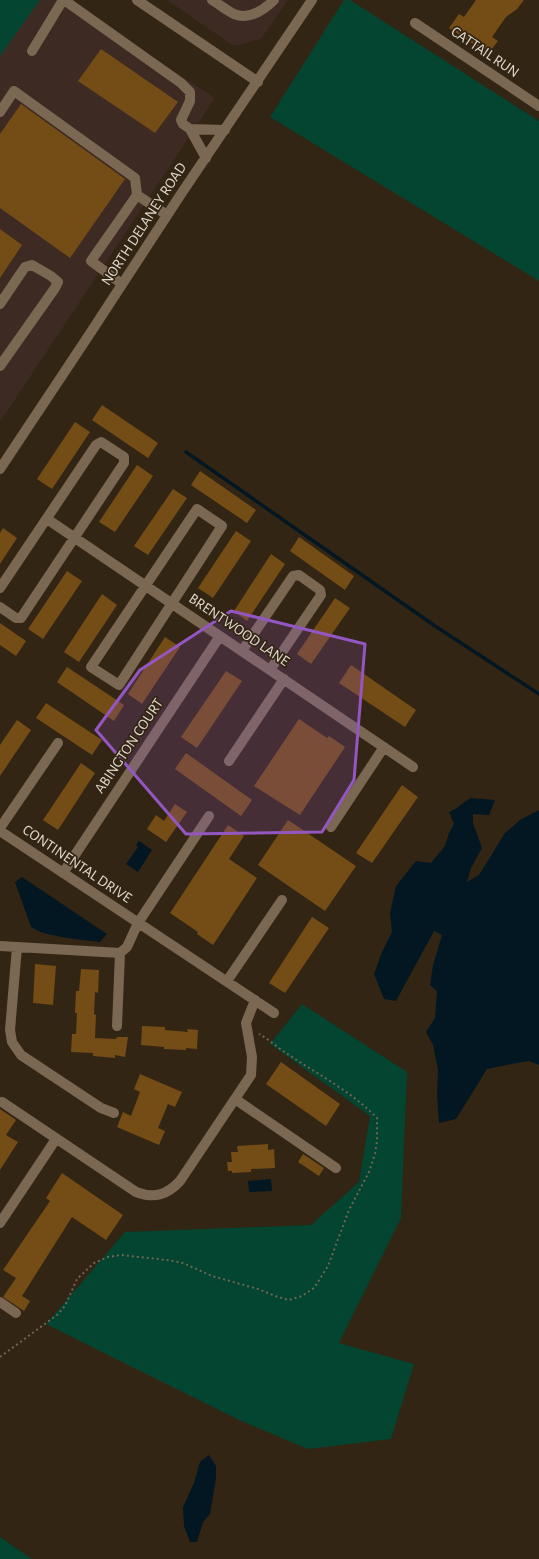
<svg xmlns="http://www.w3.org/2000/svg" width="539" height="1559" font-family="'Alegreya Sans',sans-serif">
<rect width="100%" height="100%" fill="#332514"/>
<path fill="#3d2b23" d="M 0,0 L 65,0 L 215,98 L 0,422 Z
M 167,0 L 288,0 L 261,39 L 234,46 Z"/>
<path fill="#034530" d="M 0,0 L 40,0 L 0,56 Z
M 344,0 L 350,0 L 539,121 L 539,281 L 270,117 Z
M 302,1004 L 407,1072 L 401,1218 L 339,1343 L 414,1364 L 391,1439 L 308,1449 L 239,1420 L 46,1324 L 125,1232 L 311,1225 L 359,1182 L 370,1116 L 270,1044 Z
M 0,1537 L 32,1559 L 0,1559 Z"/>
<path fill="#021721" d="M 471,798 L 495,800 L 489,815 L 473,814 L 473,823 L 482,848 L 471,868 L 467,882 L 479,875 L 505,833 L 520,820 L 539,810 L 539,1065 L 529,1061 L 511,1064 L 487,1069 L 456,1119 L 439,1123 L 437,1096 L 438,1070 L 433,1045 L 426,1032 L 435,1018 L 437,991 L 430,985 L 433,965 L 442,935 L 434,931 L 396,1001 L 384,999 L 374,974 L 382,952 L 392,932 L 390,913 L 396,886 L 416,861 L 431,863 L 445,846 L 449,833 L 454,824 L 449,812 C 456,810 463,802 471,798 Z
M 139,841 L 152,850 L 138,872 L 126,864 L 138,847 L 136,845 Z
M 22,877 L 107,934 L 100,942 C 83,940 45,937 31,927 L 15,882 Z
M 271,1179 L 272,1191 L 249,1192 L 248,1181 Z
M 209,1455 L 216,1466 L 216,1478 L 210,1514 L 203,1522 L 197,1542 L 190,1542 L 184,1526 L 183,1507 L 194,1483 L 200,1462 Z"/>
<g fill="none" stroke-linecap="round" stroke-linejoin="round">
<path stroke="#021721" stroke-width="3.5" d="M 186,452 L 435,626 L 539,694"/>
</g>
<path fill="#744c16" d="M 476,0 L 524,0 L 517,9 L 506,17 L 492,37 L 498,41 L 488,54 L 449,28 L 459,14 L 464,17 Z
M 101,49 L 178,102 L 155,133 L 78,81 Z
M 21,104 L 125,179 L 70,258 L 0,208 L 0,134 Z
M 0,229 L 22,245 L 0,278 Z
M 102,405 L 158,443 L 148,458 L 92,420 Z
M 75,422 L 90,432 L 52,489 L 37,479 Z
M 137,465 L 153,476 L 115,532 L 99,522 Z
M 200,471 L 256,510 L 247,523 L 191,485 Z
M 173,489 L 187,498 L 148,555 L 134,546 Z
M 3,528 L 17,538 L 0,564 L 0,533 Z
M 236,531 L 251,541 L 213,598 L 198,588 Z
M 299,537 L 354,576 L 345,590 L 290,551 Z
M 271,554 L 285,564 L 247,621 L 234,611 Z
M 67,571 L 82,581 L 43,639 L 28,629 Z
M 102,594 L 117,605 L 79,662 L 64,652 Z
M 335,598 L 350,608 L 311,664 L 297,654 Z
M 0,623 L 26,641 L 16,656 L 0,645 Z
M 165,637 L 180,647 L 142,704 L 128,694 Z
M 351,665 L 416,710 L 405,727 L 339,683 Z
M 67,667 L 124,705 L 114,721 L 57,682 Z
M 226,671 L 242,681 L 197,748 L 181,737 Z
M 46,703 L 102,740 L 92,755 L 36,718 Z
M 299,719 L 327,738 L 329,736 L 345,747 L 300,815 L 254,786 Z
M 17,720 L 31,730 L 0,776 L 0,745 Z
M 186,753 L 252,800 L 241,816 L 175,769 Z
M 81,763 L 95,773 L 58,830 L 43,820 Z
M 402,785 L 418,797 L 372,863 L 356,853 Z
M 175,804 L 187,812 L 166,842 L 147,829 L 156,815 L 164,821 Z
M 288,820 L 356,866 L 325,911 L 258,865 Z
M 228,825 L 244,836 L 229,859 L 257,878 L 213,945 L 197,934 L 198,932 L 170,913 Z
M 312,917 L 329,928 L 285,993 L 269,983 Z
M 35,964 L 56,966 L 53,1005 L 33,1003 Z
M 81,969 L 99,970 L 98,993 L 95,992 L 94,1014 L 96,1015 L 95,1038 L 116,1039 L 117,1037 L 128,1037 L 125,1057 L 115,1055 L 115,1058 L 93,1056 L 93,1053 L 71,1052 L 72,1034 L 76,1034 L 77,1013 L 75,1013 L 76,991 L 79,991 Z
M 142,1026 L 165,1027 L 165,1030 L 188,1032 L 187,1029 L 198,1030 L 197,1049 L 186,1048 L 186,1050 L 164,1049 L 164,1047 L 141,1045 Z
M 281,1062 L 340,1104 L 326,1126 L 266,1084 Z
M 140,1074 L 182,1092 L 175,1107 L 168,1104 L 158,1128 L 165,1131 L 159,1145 L 117,1127 L 123,1112 L 131,1116 L 140,1092 L 134,1089 Z
M 0,1109 L 16,1120 L 6,1135 L 18,1142 L 0,1170 Z
M 268,1144 L 268,1150 L 274,1149 L 275,1168 L 251,1169 L 251,1172 L 232,1173 L 232,1171 L 228,1171 L 227,1162 L 232,1162 L 231,1152 L 238,1152 L 237,1146 Z
M 303,1154 L 324,1168 L 319,1176 L 298,1162 Z
M 62,1173 L 123,1215 L 106,1240 L 72,1217 L 22,1296 L 30,1301 L 24,1311 L 3,1297 L 16,1278 L 3,1270 L 50,1201 L 46,1198 Z"/>
<g fill="none" stroke-linecap="round" stroke-linejoin="round">
<path stroke="#706455" stroke-width="2" stroke-dasharray="2 3" stroke-linecap="butt" d="M 0,1357 L 57,1315 L 65,1306 L 77,1279 L 94,1263 L 108,1257 L 121,1255 L 167,1260 L 183,1263 L 212,1276 L 258,1289 L 278,1297 L 289,1300 L 302,1296 L 314,1288 L 328,1266 L 349,1210 L 369,1172 L 375,1154 L 377,1141 L 377,1118 C 352,1092 319,1075 289,1055 C 279,1049 270,1040 259,1034"/>
<path stroke="#7a6853" stroke-width="10" d="M 64,0 L 181,83 L 190,92 L 190,101 L 181,120 L 183,124 L 190,129 L 206,158
M 137,0 L 258,82
M 212,0 C 219,4 227,11 234,14 C 249,20 264,10 274,0
M 415,23 L 539,106
M 32,51 L 63,0
M 0,112 L 14,91 L 135,178 L 137,195
M 190,129 L 225,130
M 122,284 L 91,261 L 137,195 L 167,215
M 0,304 L 25,267 L 32,265 L 51,276 L 58,282 L 55,288 L 0,366
M 0,469 L 89,335 L 181,194 L 312,0
M 197,509 L 222,526 L 119,685 L 91,667 Z
M 47,519 L 413,767
M 0,588 L 96,445 L 101,442 L 124,457 L 124,463 L 21,618 L 16,618 L 0,607
M 242,651 L 293,576 L 299,575 L 320,590 L 321,595 L 270,670
M 229,761 L 284,679
M 331,827 L 384,747
M 0,828 L 58,743
M 0,831 L 274,1013
M 63,873 L 220,636
M 0,946 L 120,953 L 127,947 L 138,923 L 209,816
M 17,947 L 10,1030 L 12,1042 L 21,1055 L 101,1108 L 114,1113
M 227,981 L 282,900
M 117,1026 L 120,953
M 235,1099 L 336,1168
M 2,1102 L 136,1192 C 154,1199 167,1195 180,1181 L 251,1075 L 252,1057 L 246,1023 L 255,1000
M 0,1223 L 56,1139
M 0,1302 L 16,1313"/>
</g>
<path fill="#9457c2" fill-opacity="0.2" stroke="#9457c2" stroke-width="3" stroke-linejoin="round" d="M 231,611 L 365,644 L 354,780 L 322,832 L 186,834 L 96,730 L 140,670 Z"/>
<g text-anchor="middle" dominant-baseline="central" stroke-width="3.5" stroke-linejoin="round" paint-order="stroke">
<g font-size="15" fill="#e1d8cd" stroke="#332514">
<text transform="translate(485 52) rotate(34)">CATTAIL RUN</text>
<text transform="translate(144 224) rotate(-57)">NORTH DELANEY ROAD</text>
<text transform="translate(239 630) rotate(34)">BRENTWOOD LANE</text>
<text transform="translate(129 746) rotate(-56)">ABINGTON COURT</text>
<text transform="translate(77 864) rotate(34)">CONTINENTAL DRIVE</text>
</g>
</g>
</svg>
